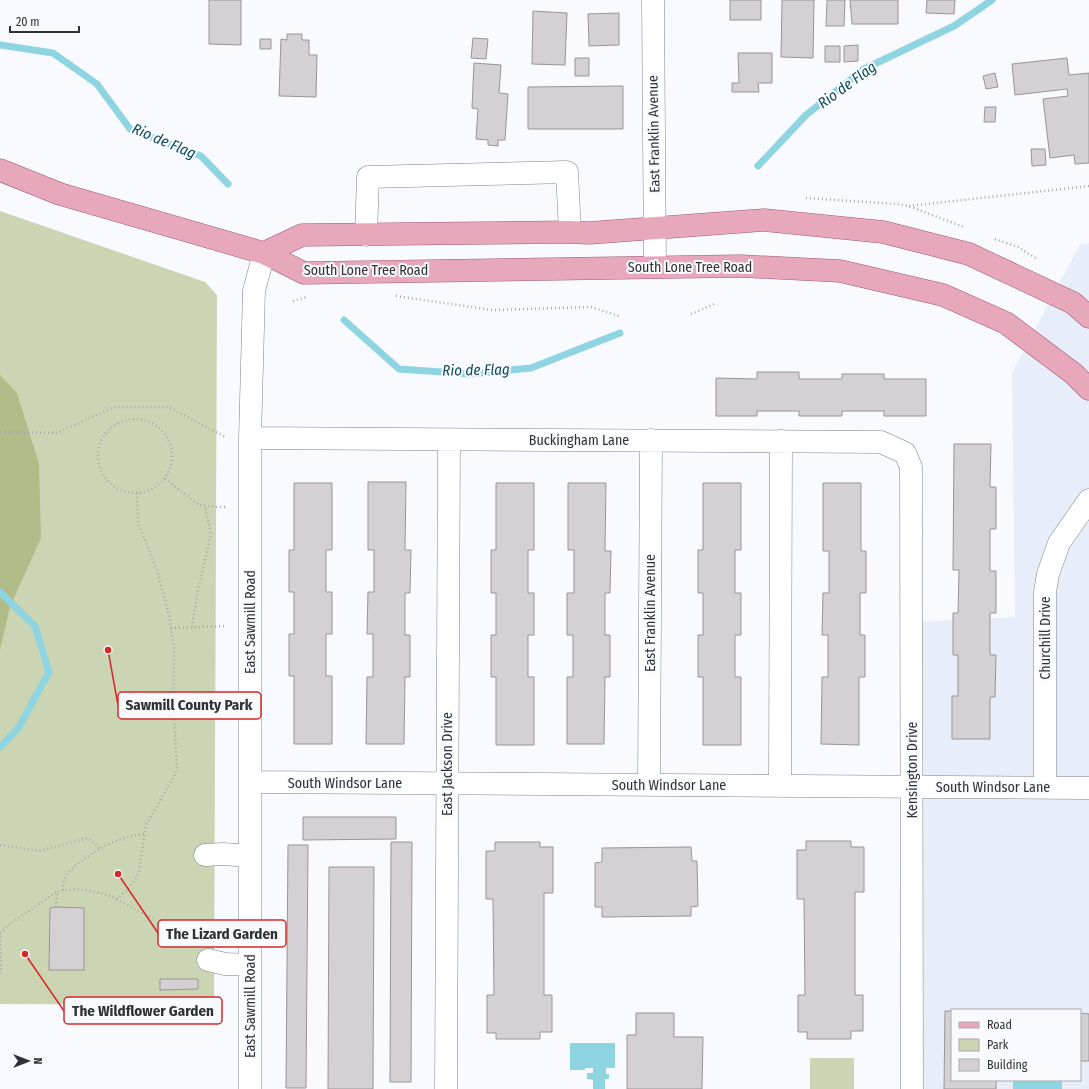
<svg xmlns="http://www.w3.org/2000/svg" width="1089" height="1089" font-family="'Fira Sans Condensed',sans-serif">
<rect width="100%" height="100%" fill="#f8faff"/>
<path fill="#e8edfa" fill-rule="evenodd" d="M 1089,243 L 1089,1089 L 922,1089 L 919,622 L 1015,617 L 1012,373 L 1080,244 ZM 952,1010 L 1080,1010 L 1080,1080 L 952,1080 Z"/>
<path fill="#ccd5b3" d="M 0,211 L 205,282 L 217,295 L 214,1005 L 0,1004 Z
M 810,1058 L 854,1058 L 854,1089 L 810,1089 Z"/>
<path fill="#b1bd89" d="M 0,375 L 17,393 L 39,464 L 41,538 L 10,607 L 0,650 Z"/>
<path fill="#8ed4e1" d="M 570,1043 L 615,1043 L 615,1068 L 606,1068 L 606,1074 L 609,1074 L 609,1079 L 605,1079 L 605,1089 L 593,1089 L 593,1080 L 587,1079 L 587,1073 L 593,1073 L 593,1068 L 585,1068 L 585,1070 L 570,1070 Z
M 1013,1080 L 1062,1080 L 1062,1089 L 1013,1089 Z"/>
<g fill="none" stroke-linecap="round" stroke-linejoin="round">
<path stroke="#8ed4e1" stroke-width="7" d="M 0,45 L 53,53 L 97,84 L 130,129 L 201,156 L 228,184
M 758,166 L 806,115 L 864,69 L 954,26 L 992,0
M 344,320 L 399,369 L 470,374 L 531,368 L 620,333
M 0,592 L 35,626 L 49,672 L 19,727 L 0,747"/>
</g>
<path fill="#d5d0d3" stroke="#999497" d="M 209,0 L 241,0 L 241,45 L 209,44 Z
M 730,0 L 761,0 L 761,20 L 730,20 Z
M 782,0 L 814,0 L 813,58 L 781,57 Z
M 827,0 L 845,0 L 844,26 L 826,26 Z
M 850,0 L 898,0 L 898,24 L 852,24 Z
M 927,0 L 955,0 L 954,14 L 926,13 Z
M 533,11 L 567,13 L 565,65 L 532,64 Z
M 619,13 L 619,45 L 589,46 L 588,14 Z
M 287,34 L 302,34 L 302,40 L 309,40 L 309,55 L 317,55 L 316,97 L 279,96 L 281,39 L 287,40 Z
M 473,38 L 488,39 L 486,59 L 471,58 Z
M 260,39 L 271,39 L 271,49 L 260,49 Z
M 858,45 L 858,61 L 844,62 L 844,46 Z
M 825,46 L 840,46 L 840,62 L 825,62 Z
M 738,53 L 772,53 L 772,83 L 758,83 L 759,92 L 732,92 L 732,83 L 739,83 Z
M 575,58 L 589,58 L 589,76 L 575,76 Z
M 1067,58 L 1069,75 L 1089,73 L 1089,163 L 1075,164 L 1074,155 L 1050,158 L 1043,99 L 1068,96 L 1067,89 L 1015,95 L 1012,64 Z
M 474,63 L 501,65 L 499,93 L 508,94 L 505,140 L 498,140 L 498,146 L 488,145 L 488,140 L 476,139 L 478,109 L 472,108 Z
M 995,73 L 998,87 L 986,89 L 983,76 Z
M 623,86 L 623,129 L 528,129 L 528,87 Z
M 985,107 L 996,107 L 995,122 L 984,122 Z
M 1031,149 L 1045,149 L 1046,165 L 1032,166 Z
M 757,372 L 799,372 L 799,379 L 842,379 L 842,374 L 884,374 L 884,379 L 926,379 L 926,416 L 884,416 L 884,411 L 842,411 L 842,416 L 799,416 L 799,411 L 757,411 L 757,416 L 716,416 L 716,378 L 757,379 Z
M 954,444 L 991,444 L 990,487 L 996,487 L 996,529 L 990,529 L 990,571 L 996,571 L 996,613 L 990,613 L 990,655 L 996,655 L 995,697 L 990,697 L 990,739 L 952,739 L 952,696 L 958,696 L 958,655 L 953,655 L 953,613 L 958,613 L 959,570 L 953,570 Z
M 368,482 L 406,482 L 405,550 L 411,550 L 410,593 L 405,593 L 405,635 L 410,635 L 410,677 L 405,677 L 404,744 L 366,744 L 367,677 L 373,677 L 373,634 L 367,634 L 368,592 L 374,592 L 374,550 L 368,550 Z
M 294,483 L 332,483 L 332,550 L 326,550 L 326,592 L 332,592 L 332,634 L 326,634 L 326,676 L 332,676 L 332,744 L 294,744 L 294,676 L 289,676 L 289,634 L 294,634 L 294,592 L 289,592 L 289,550 L 294,550 Z
M 496,483 L 534,483 L 534,550 L 528,550 L 528,593 L 534,593 L 534,635 L 528,635 L 528,677 L 534,677 L 534,745 L 496,745 L 496,677 L 491,677 L 491,635 L 496,635 L 496,593 L 491,593 L 491,550 L 496,550 Z
M 568,483 L 606,483 L 605,551 L 611,551 L 610,593 L 605,593 L 605,635 L 610,635 L 610,677 L 605,677 L 604,744 L 567,744 L 567,677 L 573,677 L 573,635 L 567,635 L 567,593 L 574,593 L 574,550 L 568,550 Z
M 703,483 L 741,483 L 741,550 L 735,550 L 735,593 L 741,593 L 741,635 L 735,635 L 735,677 L 741,677 L 741,745 L 703,745 L 703,677 L 698,677 L 698,635 L 703,635 L 703,593 L 698,593 L 698,550 L 703,550 Z
M 823,483 L 861,483 L 861,551 L 866,551 L 866,593 L 860,593 L 860,635 L 865,635 L 865,677 L 859,677 L 859,745 L 821,744 L 822,677 L 828,677 L 828,635 L 822,635 L 823,593 L 829,593 L 829,551 L 823,551 Z
M 303,817 L 396,817 L 396,839 L 303,840 Z
M 806,841 L 851,841 L 851,847 L 864,847 L 864,892 L 855,892 L 855,995 L 863,995 L 863,1031 L 851,1031 L 851,1039 L 807,1039 L 807,1032 L 798,1032 L 798,995 L 805,995 L 804,899 L 797,899 L 797,850 L 806,850 Z
M 391,842 L 412,842 L 411,1082 L 390,1082 Z
M 495,842 L 540,842 L 540,847 L 553,847 L 553,893 L 544,893 L 544,995 L 552,995 L 552,1032 L 540,1032 L 540,1039 L 496,1039 L 496,1033 L 487,1033 L 487,995 L 494,995 L 493,899 L 486,899 L 486,851 L 495,851 Z
M 288,845 L 308,845 L 306,1088 L 286,1088 Z
M 691,847 L 692,861 L 697,861 L 698,906 L 691,907 L 691,916 L 602,917 L 602,907 L 595,907 L 595,863 L 602,862 L 602,848 Z
M 329,867 L 374,867 L 373,1089 L 328,1089 Z
M 56,907 L 84,908 L 84,970 L 49,970 L 50,908 Z
M 160,979 L 198,979 L 198,989 L 160,990 Z
M 945,1011 L 952,1011 L 952,1080 L 996,1080 L 996,1089 L 944,1089 Z
M 636,1013 L 674,1013 L 674,1037 L 703,1037 L 702,1089 L 627,1089 L 627,1035 L 636,1035 Z
M 1080,1013 L 1089,1014 L 1089,1061 L 1080,1061 Z"/>
<g fill="none" stroke-linecap="round" stroke-linejoin="round">
<defs>
<path id="minor" d="M 653,0 L 655,267
M 366,235 L 368,177 L 567,172 L 570,232
M 250,438 L 881,442 L 905,453 L 911,467 L 912,1089
M 250,782 L 1089,788
M 649,785 L 651,440
M 780,786 L 781,441
M 1045,787 L 1045,592 L 1048,574 L 1059,543 L 1089,500
M 205,855 L 223,854 L 250,856
M 208,960 L 225,964 L 250,965
M 250,1089 L 250,438 L 254,291 L 264,253
M 446,1089 L 449,440"/>
<path id="major" d="M 0,170 L 60,194 L 264,253 L 304,273 L 741,266 L 840,271 L 943,295 L 1006,323 L 1074,374 L 1089,389
M 264,253 L 302,235 L 570,232 L 589,233 L 764,220 L 883,232 L 969,254 L 1073,303 L 1089,317"/>
</defs>
<use href="#minor" stroke="#7e8186" stroke-width="23"/>
<use href="#major" stroke="#9e5970" stroke-width="23"/>
<path stroke="#a8a9ad" stroke-width="2.5" stroke-dasharray="1 3" stroke-linecap="butt" d="M 806,198 L 897,204 L 908,206 L 964,227
M 909,206 L 1089,186
M 995,239 L 1018,247 L 1037,259
M 396,296 L 492,310 L 591,307 L 619,316
M 293,301 L 307,297
M 691,314 L 714,304
M98 456a37 37 0 1 1 74 0a37 37 0 1 1-74 0Z
M 0,432 L 57,433 L 114,407 L 168,407 L 226,437
M 165,479 L 199,505 L 217,507 L 228,507
M 192,627 L 198,590 L 211,534 L 205,506
M 171,628 L 227,626
M 0,845 L 40,851 L 88,838 L 100,848
M 63,890 C 63,887 63,883 64,881 C 66,873 74,867 80,862 C 99,848 120,836 145,834
M 117,899 L 143,914 L 156,919
M 56,907 L 57,892 C 77,886 97,891 117,899 L 126,891 L 134,881 L 139,871 L 146,825 L 176,773 L 177,767 L 173,701 L 174,649 L 170,619 L 157,570 L 138,523 L 137,493
M 0,933 L 10,924 L 56,892
M 0,973 L 1,970 L 0,933"/>
<use href="#minor" stroke="#fff" stroke-width="22"/>
<use href="#major" stroke="#e8a8bc" stroke-width="22"/>
</g>
<g text-anchor="middle" dominant-baseline="central" stroke-width="4" stroke-linejoin="round" paint-order="stroke">
<g font-size="14" fill="#313134" stroke="#f8faff">
<text transform="translate(654 134) rotate(-91)">East Franklin Avenue</text>
<text x="690" y="267">South Lone Tree Road</text>
<text x="366" y="270">South Lone Tree Road</text>
<text x="579" y="440">Buckingham Lane</text>
<text transform="translate(650 613) rotate(-90)">East Franklin Avenue</text>
<text transform="translate(250 622) rotate(-90)">East Sawmill Road</text>
<text transform="translate(1045 638) rotate(-90)">Churchill Drive</text>
<text transform="translate(447 764) rotate(-90)">East Jackson Drive</text>
<text transform="translate(912 770) rotate(-90)">Kensington Drive</text>
<text x="345" y="783">South Windsor Lane</text>
<text x="669" y="785">South Windsor Lane</text>
<text x="993" y="787">South Windsor Lane</text>
<text transform="translate(250 1006) rotate(-90)">East Sawmill Road</text>
</g>
<g font-size="15" font-style="italic" fill="#0d4c55" stroke="#f8faff">
<text transform="translate(847 85) rotate(-36)">Rio de Flag</text>
<text transform="translate(164 141) rotate(23)">Rio de Flag</text>
<text transform="translate(476 370) rotate(-1)">Rio de Flag</text>
</g>
</g>
<path fill="none" stroke="#d62828" stroke-width="1.5" d="M108 650L118 705M118 874L158 933M25 954L64 1011"/>
<g fill="#d62828" stroke="#f8faff" stroke-width="1.5">
<circle cx="108" cy="650" r="4"/>
<circle cx="118" cy="874" r="4"/>
<circle cx="25" cy="954" r="4"/>
</g>
<g fill="#f8faff" stroke="#d62828" stroke-width="1.5">
<rect x="118" y="692" width="143" height="27" rx="4"/>
<rect x="158" y="920" width="128" height="27" rx="4"/>
<rect x="64" y="997" width="158" height="27" rx="4"/>
</g>
<g font-size="15" text-anchor="middle" font-weight="bold" fill="#313134">
<text x="189" y="710">Sawmill County Park</text>
<text x="222" y="939">The Lizard Garden</text>
<text x="143" y="1016">The Wildflower Garden</text>
</g>
<rect x="951" y="1009" width="130" height="72" fill="#f8faff" stroke="#a8aaae"/>
<rect x="959" y="1022" width="20" height="6" fill="#e8a8bc" stroke="#a8aaae"/>
<text x="987" y="1029" font-size="12" fill="#313134">Road</text>
<rect x="959" y="1039" width="20" height="12" fill="#ccd5b3" stroke="#a8aaae"/>
<text x="987" y="1049" font-size="12" fill="#313134">Park</text>
<rect x="959" y="1059" width="20" height="12" fill="#d5d0d3" stroke="#a8aaae"/>
<text x="987" y="1069" font-size="12" fill="#313134">Building</text>
<g transform="translate(28 1061) rotate(90)" stroke="#f8faff" stroke-width="3" paint-order="stroke">
<path d="M0-3L7 15L0 10L-7 15Z" fill="#313134"/>
<text y="-6" font-size="11" font-weight="bold" text-anchor="middle" fill="#313134">N</text>
</g>
<path d="M10 26v6h69v-6" fill="none" stroke="#313134" stroke-width="2"/>
<text x="16" y="26" font-size="12" fill="#313134" stroke="#f8faff" stroke-width="3" paint-order="stroke">20 m</text>
</svg>
